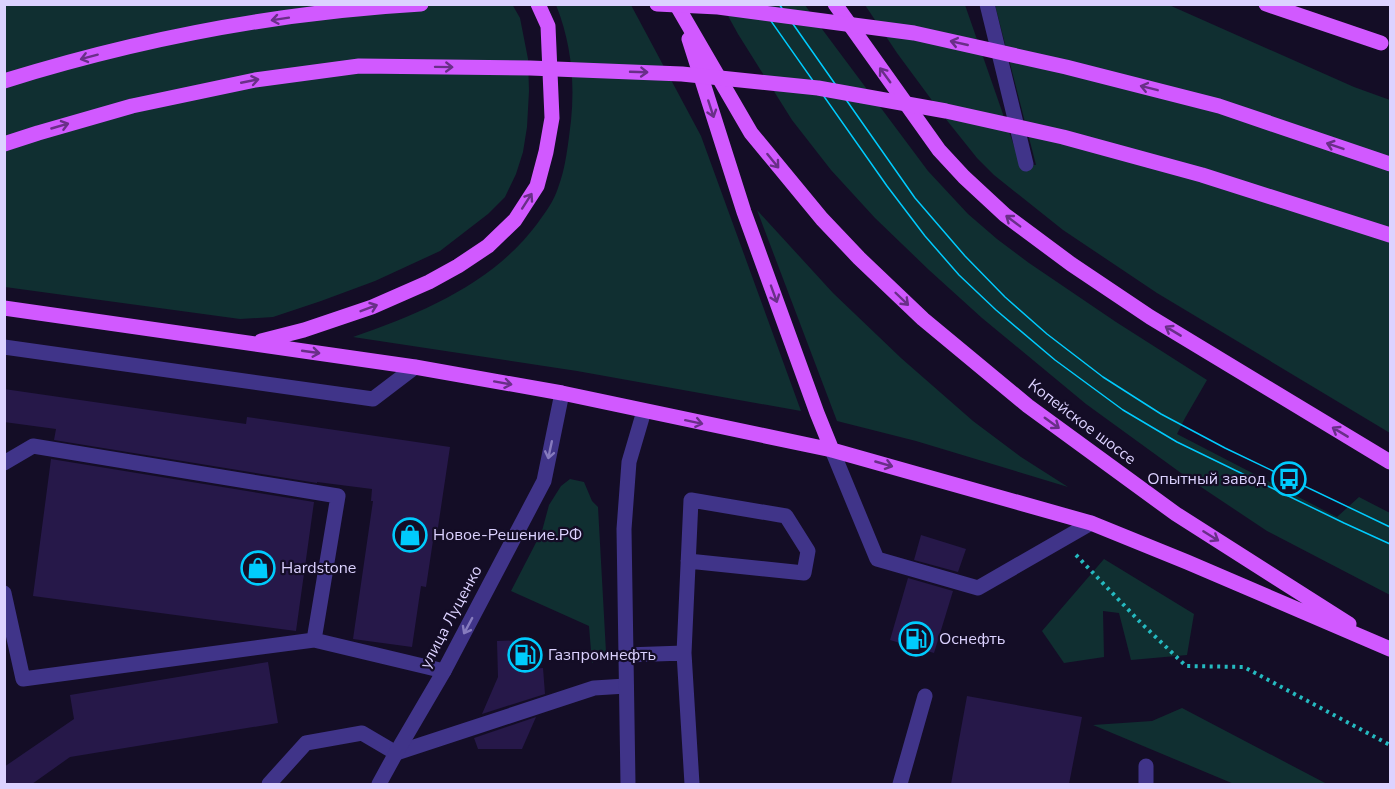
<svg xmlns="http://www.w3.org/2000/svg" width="1395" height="789" font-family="'Nunito Sans',sans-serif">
<rect width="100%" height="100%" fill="#140d26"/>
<path fill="#102f31" d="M 512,4 L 520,18 L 528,59 L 529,91 L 527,127 L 523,152 L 516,174 L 505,197 L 488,214 L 440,251 L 375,281 L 321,301 L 273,317 L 240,319 L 5,287 L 5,5 Z
M 556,5 L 631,5 L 701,136 L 801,411 L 577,371 L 353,337 C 422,313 492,284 537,224 C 545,213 554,201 558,188 C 566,167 568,144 571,121 C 575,81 571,42 556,5 Z
M 722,5 L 805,5 L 822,29 L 928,171 L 968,214 L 997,239 L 1029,263 L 1116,322 L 1207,380 L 1185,418 L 1177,434 L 1337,517 L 1359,497 L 1390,513 L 1390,595 L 1267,531 L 1192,481 L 1086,404 L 982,318 L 929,270 L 875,218 L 831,170 L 792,120 L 738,34 Z
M 865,5 L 965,5 L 1020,163 L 1036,165 L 995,5 L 1169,5 L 1354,87 L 1390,100 L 1390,433 L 1157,293 L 1063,230 L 994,175 L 977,158 L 945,118 L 897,53 Z
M 757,210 L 833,293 L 901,358 L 973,421 L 1021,457 L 1068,487 L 916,441 L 837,421 Z
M 570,479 L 584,482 L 592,501 L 598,507 L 606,652 L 592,663 L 589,626 L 511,591 L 542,531 L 549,505 L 561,486 Z
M 1104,559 L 1194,614 L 1187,655 L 1131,660 L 1119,613 L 1103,611 L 1104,657 L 1064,663 L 1042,631 Z
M 1182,708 L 1327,784 L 1234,784 L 1093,725 L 1152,721 Z"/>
<path fill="#261849" d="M 4,389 L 246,424 L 247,417 L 450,447 L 437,534 L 434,534 L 426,587 L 421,586 L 412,647 L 353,639 L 373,501 L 371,501 L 372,489 L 317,482 L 317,483 L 54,440 L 56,429 L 4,422 Z
M 51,459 L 314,502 L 296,631 L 33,596 Z
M 921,535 L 966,549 L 958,572 L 914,560 Z
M 908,578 L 953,591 L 934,653 L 890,640 Z
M 531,640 L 531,669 L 543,668 L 545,694 L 482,714 L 498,677 L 497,641 Z
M 268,662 L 278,723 L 70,757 L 32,784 L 4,784 L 4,767 L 74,719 L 70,695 Z
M 967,696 L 1082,717 L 1069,784 L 951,784 Z
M 536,717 L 522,749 L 478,749 L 474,738 Z"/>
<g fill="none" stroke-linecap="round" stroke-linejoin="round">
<path stroke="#25bac0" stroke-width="4" stroke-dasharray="3 4.5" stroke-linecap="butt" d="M 1076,555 L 1141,623 L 1186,666 L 1244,667 L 1390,745"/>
<path stroke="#403489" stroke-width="15" d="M 987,4 L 1026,164
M 4,347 L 373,399 L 415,367
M 832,450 L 877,559 L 978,588 L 1091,523
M 4,463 L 33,446 L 338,496 L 314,640
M 688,561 L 804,573 L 808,551 L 786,516 L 691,500 L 684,653 L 692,784
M 4,593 L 23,679 L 314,640 L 444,671
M 626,655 L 684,653
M 1146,766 L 1146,784
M 269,784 L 306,743 L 362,733 L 396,753 L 594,688 L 626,686
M 900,784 L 925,696"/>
<path stroke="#403489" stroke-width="15" d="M 379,784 L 396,753 L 444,671 L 544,481 L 562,393
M 628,784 L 624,529 L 629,462 L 644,411"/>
<path stroke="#d159ff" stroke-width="15" d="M 676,4 L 751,133 L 822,219 L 859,258 L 923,319 L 1028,406 L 1176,514 L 1349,624
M 835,4 L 939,150 L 964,177 L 1005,215 L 1071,264 L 1150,317 L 1390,462
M 1266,4 L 1381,43
M 689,39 L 744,212 L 817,413 L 832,450
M 4,81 C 139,39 280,12 421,4
M 4,308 L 415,367 L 562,393 L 832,450 L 1091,523 L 1187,562 L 1390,649
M 261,341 L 304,330 L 372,307 L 429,282 L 458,266 L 488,246 L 515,220 L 537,186 L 546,152 L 552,118 L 548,26 L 538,4"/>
<path stroke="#00cbfd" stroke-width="1.5" d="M 759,4 L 887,186 L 925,236 L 959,275 L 996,310 L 1055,360 L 1123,410 L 1177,442 L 1344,523 L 1390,544
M 779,4 L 915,198 L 965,256 L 1005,297 L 1047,334 L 1103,377 L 1161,414 L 1225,448 L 1390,527"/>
<path stroke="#d159ff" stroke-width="15" d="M 657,4 L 718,7 L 914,33 L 1066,67 L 1219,106 L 1390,164
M 4,144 L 38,133 L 132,106 L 255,80 L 359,66 L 530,68 L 682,74 L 818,88 L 946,111 L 1063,137 L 1202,175 L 1390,235"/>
</g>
<defs><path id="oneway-shaft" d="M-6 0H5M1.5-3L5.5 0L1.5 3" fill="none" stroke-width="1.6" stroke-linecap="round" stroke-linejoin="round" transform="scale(1.5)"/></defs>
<g stroke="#692f88">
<use href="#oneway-shaft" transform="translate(280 19) rotate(171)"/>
<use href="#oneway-shaft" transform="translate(959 43) rotate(-167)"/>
<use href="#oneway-shaft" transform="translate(89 57) rotate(165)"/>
<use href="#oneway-shaft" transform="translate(444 67) rotate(1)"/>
<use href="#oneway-shaft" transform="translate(639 72) rotate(2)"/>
<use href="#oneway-shaft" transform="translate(885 75) rotate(-126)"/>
<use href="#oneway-shaft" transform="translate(250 81) rotate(-11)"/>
<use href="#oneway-shaft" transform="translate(1149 88) rotate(-166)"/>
<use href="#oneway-shaft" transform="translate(711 109) rotate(72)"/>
<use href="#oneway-shaft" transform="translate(60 126) rotate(-16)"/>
<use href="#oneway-shaft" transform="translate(1335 146) rotate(-161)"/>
<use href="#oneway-shaft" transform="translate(773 161) rotate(51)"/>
<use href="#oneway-shaft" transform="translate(527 201) rotate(-57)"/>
<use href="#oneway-shaft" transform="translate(1013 221) rotate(-143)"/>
<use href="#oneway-shaft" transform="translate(774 294) rotate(70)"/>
<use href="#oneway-shaft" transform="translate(902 299) rotate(44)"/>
<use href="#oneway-shaft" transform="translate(369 308) rotate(-21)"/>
<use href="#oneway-shaft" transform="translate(1173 331) rotate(-149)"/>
<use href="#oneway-shaft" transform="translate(311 352) rotate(8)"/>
<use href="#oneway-shaft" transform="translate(503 383) rotate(10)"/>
<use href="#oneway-shaft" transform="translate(694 422) rotate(12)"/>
<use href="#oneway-shaft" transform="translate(1052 423) rotate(36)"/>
<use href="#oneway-shaft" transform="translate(1340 432) rotate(-149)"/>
<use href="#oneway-shaft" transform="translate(884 464) rotate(16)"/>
<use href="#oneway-shaft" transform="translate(1211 536) rotate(32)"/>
</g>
<g stroke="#867bbe">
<use href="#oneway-shaft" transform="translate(550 450) rotate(102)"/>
<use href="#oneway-shaft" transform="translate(468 626) rotate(118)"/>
</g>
<defs>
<symbol id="bus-ring" viewBox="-11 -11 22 22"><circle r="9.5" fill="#140d26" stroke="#00cbfd" stroke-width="1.5"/><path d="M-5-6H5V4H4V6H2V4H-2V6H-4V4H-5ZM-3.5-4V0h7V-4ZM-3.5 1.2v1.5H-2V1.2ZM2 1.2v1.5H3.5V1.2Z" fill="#00cbfd"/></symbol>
<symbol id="shop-ring" viewBox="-11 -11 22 22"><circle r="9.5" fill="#140d26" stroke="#00cbfd" stroke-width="1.5"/><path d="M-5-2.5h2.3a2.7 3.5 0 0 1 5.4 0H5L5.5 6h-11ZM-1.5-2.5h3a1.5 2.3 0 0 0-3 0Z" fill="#00cbfd"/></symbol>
<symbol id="fuel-ring" viewBox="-11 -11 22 22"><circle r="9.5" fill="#140d26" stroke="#00cbfd" stroke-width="1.5"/><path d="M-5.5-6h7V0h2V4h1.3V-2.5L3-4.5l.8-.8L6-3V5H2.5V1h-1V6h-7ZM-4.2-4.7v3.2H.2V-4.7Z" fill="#00cbfd"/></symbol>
</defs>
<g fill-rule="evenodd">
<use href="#bus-ring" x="1270" y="460" width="38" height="38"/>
<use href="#shop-ring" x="391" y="516" width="38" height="38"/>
<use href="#shop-ring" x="239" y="549" width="38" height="38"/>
<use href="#fuel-ring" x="897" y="620" width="38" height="38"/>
<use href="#fuel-ring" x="506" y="636" width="38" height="38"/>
</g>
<g text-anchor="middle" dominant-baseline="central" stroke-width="4.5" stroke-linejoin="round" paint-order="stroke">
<g font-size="16" fill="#dcd2ff" stroke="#140d26">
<text transform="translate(1082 422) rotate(37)">Копейское шоссе</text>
<text transform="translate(451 617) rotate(-62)">улица Луценко</text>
</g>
<g font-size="16" fill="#dcd2ff" stroke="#140d26" text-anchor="start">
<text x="1266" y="479" text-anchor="end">Опытный завод</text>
<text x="433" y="535">Новое-Решение.РФ</text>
<text x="281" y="568">Hardstone</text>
<text x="939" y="639">Оснефть</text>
<text x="548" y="655">Газпромнефть</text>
</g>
</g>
<rect width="1395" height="789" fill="none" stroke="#dcd2ff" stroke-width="12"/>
</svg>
